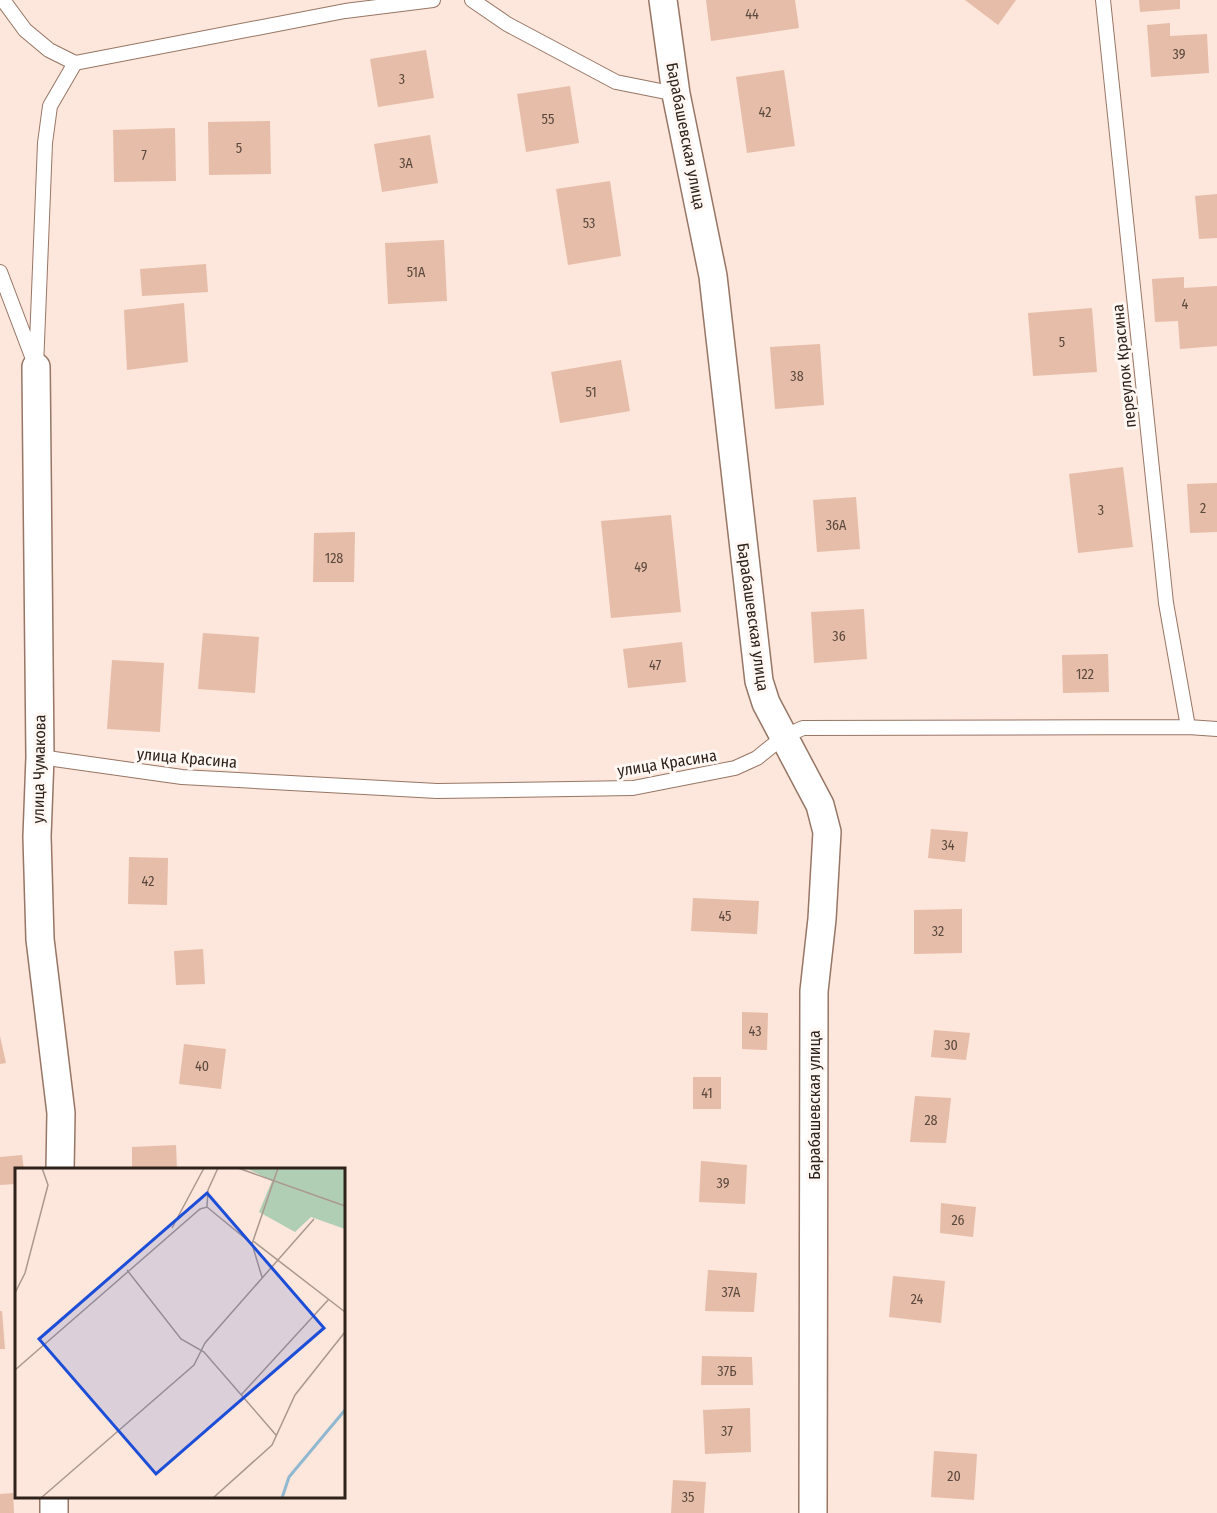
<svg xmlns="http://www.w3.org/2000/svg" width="1217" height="1513" font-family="'Fira Sans Condensed',sans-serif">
<rect width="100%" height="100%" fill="#fde6db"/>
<path fill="#e5bda8" d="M 706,0 L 795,0 L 799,28 L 711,41 Z
M 965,0 L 1016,0 L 998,25 Z
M 1139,0 L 1180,0 L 1180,9 L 1140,12 Z
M 1170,23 L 1170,36 L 1207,34 L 1209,73 L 1151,77 L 1147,25 Z
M 426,50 L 434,98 L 378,107 L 370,59 Z
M 784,70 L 795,146 L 747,153 L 736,77 Z
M 570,86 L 579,143 L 526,152 L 517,94 Z
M 270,121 L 271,174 L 209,175 L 208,122 Z
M 175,128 L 176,181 L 114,182 L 113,130 Z
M 430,135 L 438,183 L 382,192 L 374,144 Z
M 610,181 L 621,256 L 568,265 L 556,189 Z
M 1217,194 L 1217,238 L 1199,239 L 1195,196 Z
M 444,240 L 447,301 L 388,304 L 385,243 Z
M 206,264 L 208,292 L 142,296 L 140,269 Z
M 1184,277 L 1184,288 L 1217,286 L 1217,346 L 1180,349 L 1178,321 L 1155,322 L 1152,279 Z
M 184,303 L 188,362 L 127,370 L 124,310 Z
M 1092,308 L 1097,372 L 1033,376 L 1028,313 Z
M 820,344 L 824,405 L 775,409 L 770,347 Z
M 621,360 L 630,411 L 560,423 L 551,372 Z
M 1123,467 L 1133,547 L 1078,553 L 1069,474 Z
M 1217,483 L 1217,532 L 1190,533 L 1187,484 Z
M 856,497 L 860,549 L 817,552 L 813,500 Z
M 671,515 L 681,612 L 611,618 L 601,521 Z
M 355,532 L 354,582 L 313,582 L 314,533 Z
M 864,609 L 867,659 L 814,663 L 811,612 Z
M 203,633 L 259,637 L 255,693 L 198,689 Z
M 682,642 L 686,682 L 628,688 L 623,649 Z
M 1108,654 L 1109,692 L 1063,693 L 1062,655 Z
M 112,660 L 164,663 L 160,732 L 107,729 Z
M 931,829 L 968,832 L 965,862 L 928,858 Z
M 129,857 L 168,858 L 167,905 L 128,904 Z
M 693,898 L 759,901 L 757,934 L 691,931 Z
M 962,909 L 962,953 L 914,954 L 914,910 Z
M 203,949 L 205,984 L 176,985 L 174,951 Z
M 742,1012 L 768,1013 L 767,1050 L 742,1049 Z
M 934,1030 L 970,1033 L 966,1060 L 931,1057 Z
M 0,1036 L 6,1063 L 0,1064 Z
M 184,1044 L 226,1049 L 221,1089 L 179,1084 Z
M 693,1077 L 721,1077 L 721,1109 L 693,1109 Z
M 915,1096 L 951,1098 L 946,1143 L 910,1142 Z
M 176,1145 L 177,1170 L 132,1170 L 132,1147 Z
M 22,1155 L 24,1170 L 16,1170 L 16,1184 L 0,1185 L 0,1157 Z
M 701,1161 L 747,1165 L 745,1204 L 699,1202 Z
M 941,1203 L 976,1207 L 973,1237 L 940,1233 Z
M 708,1270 L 757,1273 L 754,1312 L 705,1311 Z
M 893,1276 L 945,1281 L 941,1323 L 889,1317 Z
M 0,1311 L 2,1311 L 5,1349 L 0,1349 Z
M 702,1356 L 752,1357 L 753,1385 L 701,1385 Z
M 750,1408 L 751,1452 L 705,1454 L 703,1410 Z
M 934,1451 L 977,1454 L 974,1500 L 931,1497 Z
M 673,1480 L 706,1482 L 704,1513 L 671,1513 Z
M 13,1493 L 14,1513 L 0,1513 L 0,1494 Z"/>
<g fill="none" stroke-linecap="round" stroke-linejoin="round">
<defs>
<path id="service" d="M 3,0 L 25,30 L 49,50 L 75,63
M 472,0 L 507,24 L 616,82 L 676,94
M 1103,0 L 1166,603 L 1188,727
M 0,272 L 33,359
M 36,367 L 45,143 L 50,106 L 75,63 L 345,11 L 433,0
M 40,757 L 182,777 L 437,791 L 633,788 L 735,768 L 757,758 L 783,737 L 803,728 L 1188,727 L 1217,729"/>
<path id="minor" d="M 663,0 L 676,94 L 713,276 L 759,681 L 766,703 L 820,805 L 827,832 L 822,919 L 814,991 L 813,1513
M 36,367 L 40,757 L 37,837 L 40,939 L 61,1113 L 60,1170
M 54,1513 L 54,1496"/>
</defs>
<use href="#service" stroke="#977665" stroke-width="16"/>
<use href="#minor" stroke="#977665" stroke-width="30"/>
<use href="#service" stroke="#fff" stroke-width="14"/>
<use href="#minor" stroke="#fff" stroke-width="27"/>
</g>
<g text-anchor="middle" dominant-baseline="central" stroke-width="6" stroke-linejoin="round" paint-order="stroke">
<g font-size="14" fill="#5c493e">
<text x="752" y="14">44</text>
<text x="1179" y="54">39</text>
<text x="402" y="79">3</text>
<text x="765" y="112">42</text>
<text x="548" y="119">55</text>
<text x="239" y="148">5</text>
<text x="144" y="155">7</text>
<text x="406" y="163">3А</text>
<text x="589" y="223">53</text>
<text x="416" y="272">51А</text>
<text x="1185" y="304">4</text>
<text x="1062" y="342">5</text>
<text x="797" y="376">38</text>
<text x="591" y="392">51</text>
<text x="1203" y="508">2</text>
<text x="1101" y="510">3</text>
<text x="836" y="525">36А</text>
<text x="334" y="558">128</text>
<text x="641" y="567">49</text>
<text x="839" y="636">36</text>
<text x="655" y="665">47</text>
<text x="1085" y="674">122</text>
<text x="948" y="845">34</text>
<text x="148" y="881">42</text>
<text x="725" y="916">45</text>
<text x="938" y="931">32</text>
<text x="755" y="1031">43</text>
<text x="951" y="1045">30</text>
<text x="202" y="1066">40</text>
<text x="707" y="1093">41</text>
<text x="931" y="1120">28</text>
<text x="723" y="1183">39</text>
<text x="958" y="1220">26</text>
<text x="731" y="1292">37А</text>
<text x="917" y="1299">24</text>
<text x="727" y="1371">37Б</text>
<text x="727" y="1431">37</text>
<text x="954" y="1476">20</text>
<text x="688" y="1497">35</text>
</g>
<g font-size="16" fill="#2f221b" stroke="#fff7f3">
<text transform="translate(686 136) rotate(79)">Барабашевская улица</text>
<text transform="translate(1124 366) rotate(-96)">переулок Красина</text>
<text transform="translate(753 617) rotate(82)">Барабашевская улица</text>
<text transform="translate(187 758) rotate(5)">улица Красина</text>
<text transform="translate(667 763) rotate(-9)">улица Красина</text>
<text transform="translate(39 769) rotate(-89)">улица Чумакова</text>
<text transform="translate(814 1105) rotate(-90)">Барабашевская улица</text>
</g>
</g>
<g transform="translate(15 1168)">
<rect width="330" height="330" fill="#fde6db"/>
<path d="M 231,0 L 330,0 L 330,61 L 296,49 L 280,64 L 244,44 L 257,13 Z" fill="#b0ceb4"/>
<path fill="none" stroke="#90b8d0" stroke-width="3" d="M 267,330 L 274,309 L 330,242"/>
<path fill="none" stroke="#ab988e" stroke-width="1.5" d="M 223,0 L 330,38M 192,39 L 193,22 L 203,0M 157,60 L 189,0M 238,73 L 330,144M 112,102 L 166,171 L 189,184 L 261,267M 247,109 L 237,76 L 263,0M 0,125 L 10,105 L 33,17 L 27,0M 0,202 L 185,41 L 192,39 L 237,76M 226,227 L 314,131M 26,330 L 179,197 L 190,175 L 299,51M 198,330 L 257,277 L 280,227 L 330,164"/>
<path fill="#1d4ed8" fill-opacity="0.15" stroke="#1d4ed8" stroke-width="3" d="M 192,25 L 309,160 L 141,306 L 24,171 Z"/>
<rect width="330" height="330" fill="none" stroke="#2f221b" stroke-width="3"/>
</g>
</svg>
